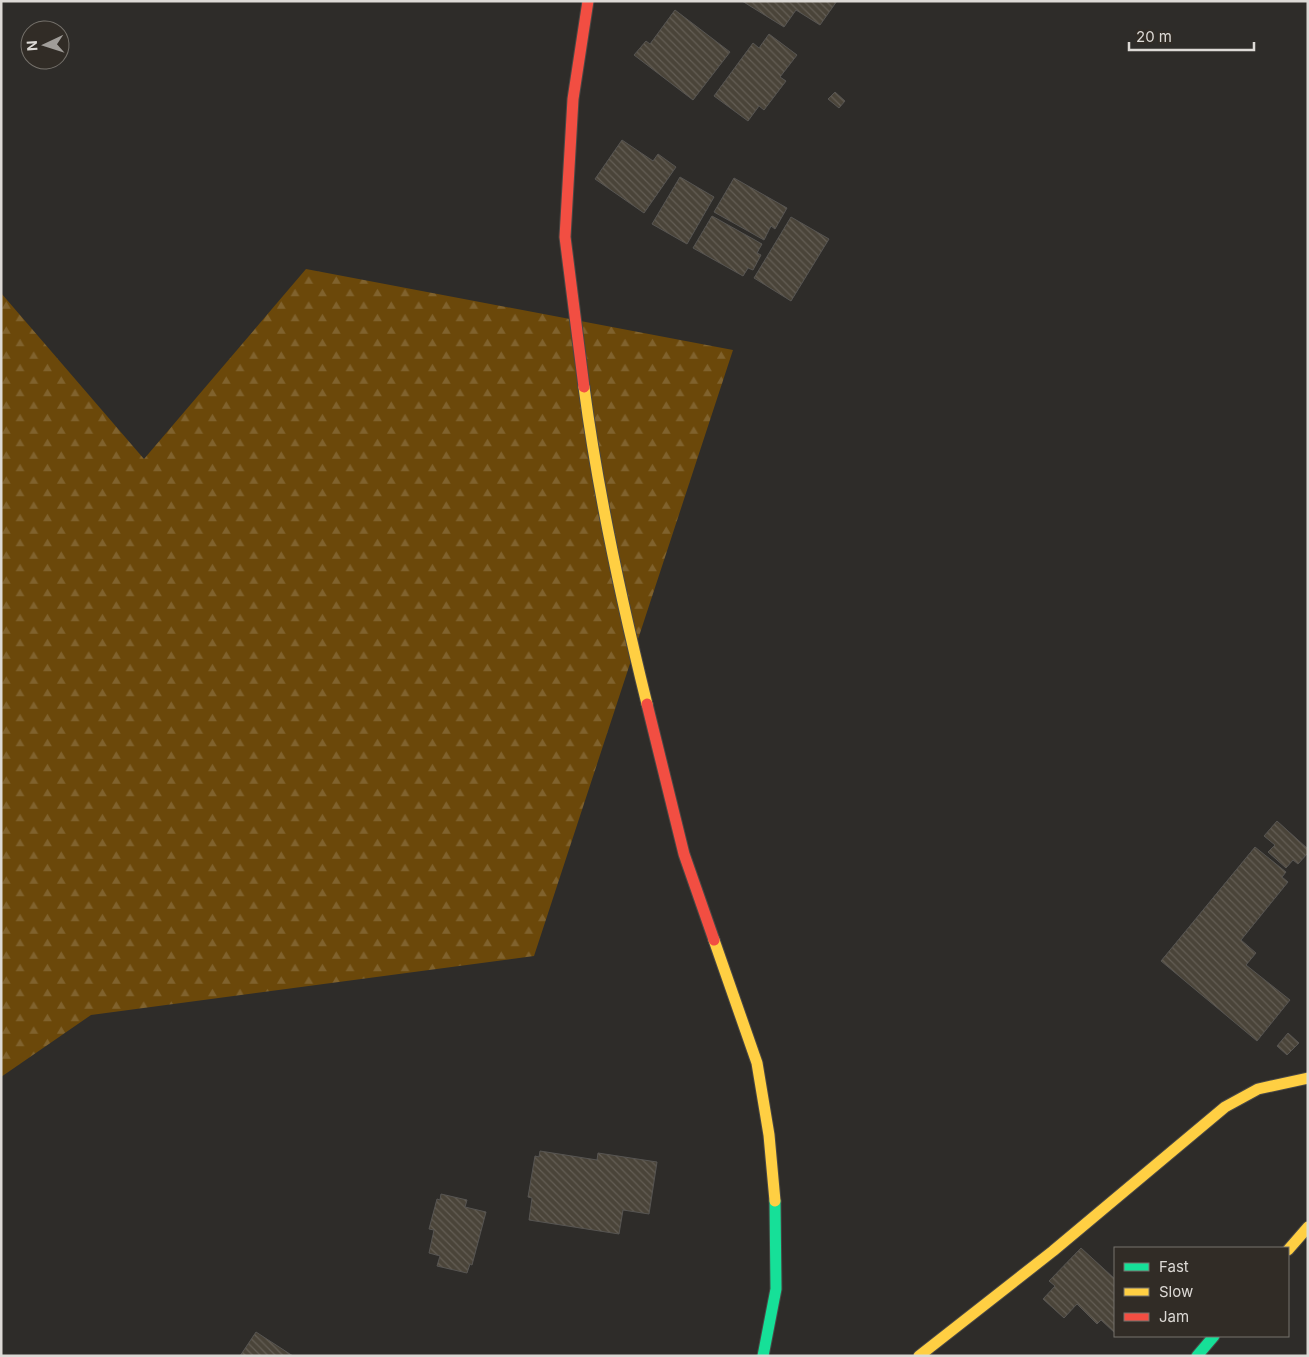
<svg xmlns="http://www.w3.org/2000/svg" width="1309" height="1357" font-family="Inter,sans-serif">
<defs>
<pattern id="forest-firs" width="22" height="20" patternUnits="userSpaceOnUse" patternTransform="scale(1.25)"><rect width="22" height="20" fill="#6b480a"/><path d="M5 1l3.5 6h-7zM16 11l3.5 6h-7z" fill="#80622d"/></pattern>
<pattern id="building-back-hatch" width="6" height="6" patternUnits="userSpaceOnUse" patternTransform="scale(1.25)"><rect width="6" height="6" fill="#4a4439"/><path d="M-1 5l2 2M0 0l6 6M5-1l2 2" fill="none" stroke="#645e55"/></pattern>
</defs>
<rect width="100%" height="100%" fill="#2e2c29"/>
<path fill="url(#forest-firs)" d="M 306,269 L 733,350 L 534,956 L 91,1015 L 1,1077 L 1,293 L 144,459 Z"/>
<path fill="url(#building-back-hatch)" stroke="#575552" d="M 742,1 L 837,1 L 820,25 L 796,10 L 784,27 Z
M 675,10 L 730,52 L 693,100 L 634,55 L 646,41 L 650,44 Z
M 769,34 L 797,55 L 780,77 L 786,81 L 764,110 L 759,106 L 748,121 L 714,96 L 753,43 L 759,48 Z
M 835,92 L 845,101 L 839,108 L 828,99 Z
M 622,140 L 653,161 L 658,154 L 676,167 L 644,213 L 595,179 Z
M 680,177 L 714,197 L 687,244 L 652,224 Z
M 734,178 L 787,208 L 775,229 L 771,226 L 764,240 L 714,212 Z
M 712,216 L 762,244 L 757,253 L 761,255 L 753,270 L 748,268 L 743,276 L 693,248 Z
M 791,217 L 829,239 L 791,301 L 754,278 Z
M 1277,821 L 1308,849 L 1308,853 L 1298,864 L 1293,860 L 1286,868 L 1268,852 L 1275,845 L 1264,836 Z
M 1255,847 L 1286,872 L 1282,877 L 1288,882 L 1241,940 L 1256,953 L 1246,965 L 1290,1000 L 1257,1041 L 1161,961 Z
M 1288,1033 L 1299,1043 L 1287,1055 L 1277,1046 Z
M 540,1151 L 597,1160 L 598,1153 L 657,1162 L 649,1214 L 623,1210 L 619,1234 L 529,1220 L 532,1198 L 528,1197 L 535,1156 L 539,1157 Z
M 441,1194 L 467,1200 L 465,1207 L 486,1212 L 472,1265 L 470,1264 L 467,1273 L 437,1266 L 440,1256 L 429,1253 L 434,1230 L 429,1229 L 437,1199 L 440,1200 Z
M 1081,1248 L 1115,1279 L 1115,1333 L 1101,1320 L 1097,1324 L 1077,1304 L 1064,1318 L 1043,1299 L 1055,1286 L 1049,1281 Z
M 256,1332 L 293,1356 L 240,1356 Z"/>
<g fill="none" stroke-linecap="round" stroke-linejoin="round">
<defs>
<path id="fast" d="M 763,1356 L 776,1289 L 775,1201
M 1197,1356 L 1214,1336"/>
<path id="slow" d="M 584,387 C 598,494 621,599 647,704
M 714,940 L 757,1063 L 769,1135 L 775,1201
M 1288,1250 L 1308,1227
M 919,1356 L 1053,1251 L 1225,1107 L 1258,1089 L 1308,1078"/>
<path id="jam" d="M 584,387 L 565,237 L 573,99 L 588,1
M 647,704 L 684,854 L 714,940"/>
</defs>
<use href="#fast" stroke="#4a4845" stroke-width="13"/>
<use href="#slow" stroke="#4a4845" stroke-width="13"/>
<use href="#jam" stroke="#4a4845" stroke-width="13"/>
<use href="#fast" stroke="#16e098" stroke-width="11"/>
<use href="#slow" stroke="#ffcf43" stroke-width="11"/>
<use href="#jam" stroke="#f24e42" stroke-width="11"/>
</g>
<rect width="1309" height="1357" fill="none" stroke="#dddad6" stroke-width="5"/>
<rect x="1114" y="1247" width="175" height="90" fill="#312c26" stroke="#76726c"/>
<rect x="1124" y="1263" width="25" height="8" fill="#16e098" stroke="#76726c"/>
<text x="1159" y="1272" font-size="15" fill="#dddad6">Fast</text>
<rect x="1124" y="1288" width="25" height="8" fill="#ffcf43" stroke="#76726c"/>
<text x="1159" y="1297" font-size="15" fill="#dddad6">Slow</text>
<rect x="1124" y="1313" width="25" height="8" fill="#f24e42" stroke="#76726c"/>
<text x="1159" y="1322" font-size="15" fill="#dddad6">Jam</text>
<g transform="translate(45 45) rotate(266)"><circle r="24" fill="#312c26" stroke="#76726c"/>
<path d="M0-4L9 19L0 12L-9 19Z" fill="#a09d99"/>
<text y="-8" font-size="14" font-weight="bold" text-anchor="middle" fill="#dddad6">N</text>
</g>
<path d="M1129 42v8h125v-8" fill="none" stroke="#dddad6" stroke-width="2.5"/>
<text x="1136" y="42" font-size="15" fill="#dddad6" stroke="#312c26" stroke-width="4" paint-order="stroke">20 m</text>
</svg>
